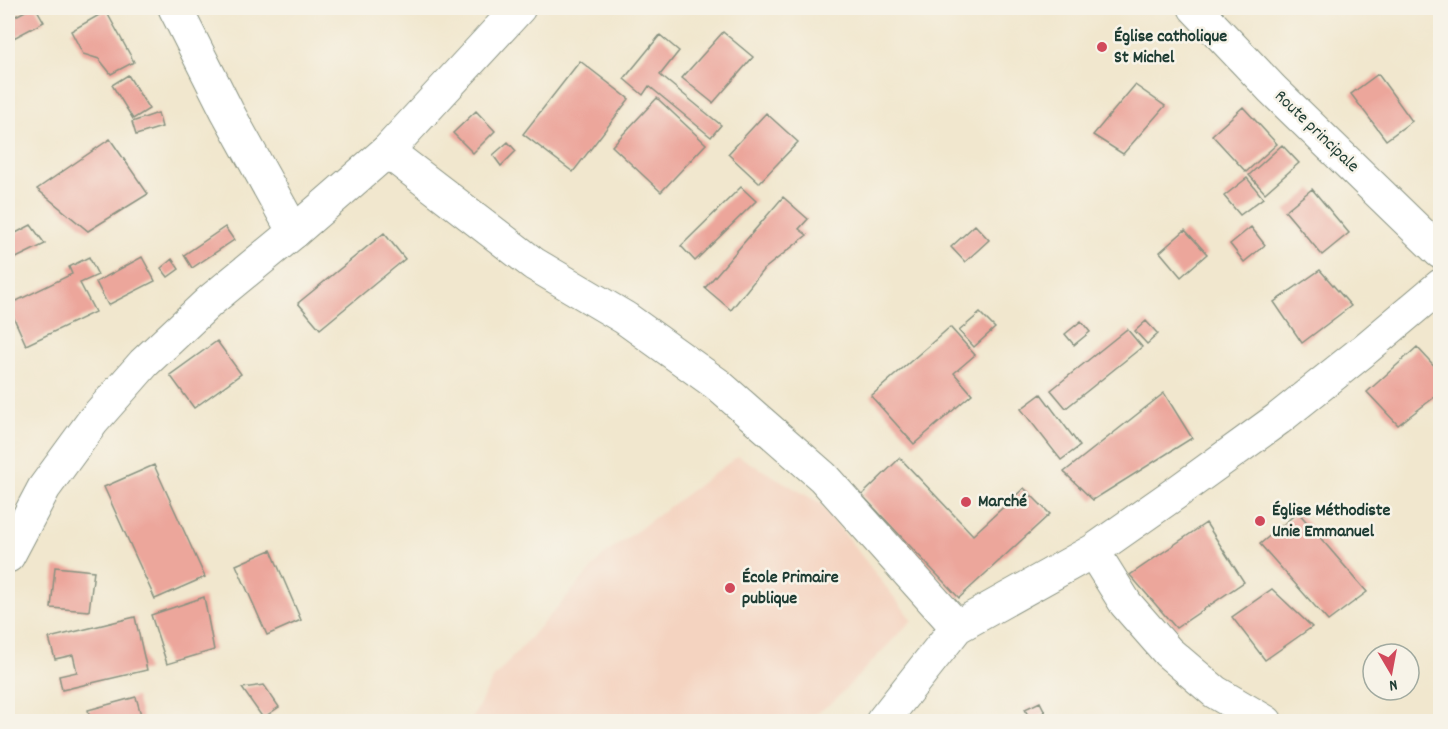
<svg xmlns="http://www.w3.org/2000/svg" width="1448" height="729" font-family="Dekko,sans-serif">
<rect width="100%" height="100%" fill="#f7f3e8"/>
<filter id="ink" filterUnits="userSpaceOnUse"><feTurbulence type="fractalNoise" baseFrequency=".0167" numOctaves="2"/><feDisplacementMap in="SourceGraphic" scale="12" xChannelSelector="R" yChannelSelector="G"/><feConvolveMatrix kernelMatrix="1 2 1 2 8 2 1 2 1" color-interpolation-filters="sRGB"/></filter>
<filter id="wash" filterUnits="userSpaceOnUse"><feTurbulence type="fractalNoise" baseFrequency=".008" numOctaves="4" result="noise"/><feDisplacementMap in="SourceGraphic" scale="24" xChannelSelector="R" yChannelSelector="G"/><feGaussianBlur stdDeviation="1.35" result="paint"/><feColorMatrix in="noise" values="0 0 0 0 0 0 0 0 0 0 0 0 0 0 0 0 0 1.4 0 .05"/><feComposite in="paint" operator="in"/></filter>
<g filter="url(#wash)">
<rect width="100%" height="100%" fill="#f1e7ce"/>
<path fill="#f4d3c0" d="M 738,456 L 820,503 L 912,620 L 834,701 L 806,721 L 471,721 L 492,680 L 604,555 Z"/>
<g id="blocks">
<path fill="#eca69b" d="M 31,8 L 36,8 L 44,22 L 8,41 L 8,20 Z
M 106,11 L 134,62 L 111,74 L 99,59 L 83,54 L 71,31 Z
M 723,32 L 753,57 L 713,103 L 682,78 Z
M 660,35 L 679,51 L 660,75 L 721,125 L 711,137 L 649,86 L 643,95 L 624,79 Z
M 580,61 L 629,99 L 573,172 L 523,134 Z
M 1378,74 L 1412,121 L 1386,140 L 1351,94 Z
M 128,75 L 149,109 L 133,119 L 112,85 Z
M 1135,85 L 1165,106 L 1123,154 L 1093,135 Z
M 657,98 L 706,144 L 661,192 L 612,146 Z
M 1243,107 L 1277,144 L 1246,172 L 1212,135 Z
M 476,111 L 495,131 L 473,153 L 453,133 Z
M 158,113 L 162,127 L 136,135 L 132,122 Z
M 766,113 L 798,142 L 759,183 L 728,154 Z
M 110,139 L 148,194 L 88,231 L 37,189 Z
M 508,142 L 516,151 L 501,166 L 493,155 Z
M 1282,145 L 1299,163 L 1265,193 L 1249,175 Z
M 1247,178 L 1263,198 L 1240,215 L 1224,196 Z
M 741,187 L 756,201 L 695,261 L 681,246 Z
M 1312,189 L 1349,233 L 1322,255 L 1285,211 Z
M 783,197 L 808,219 L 799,229 L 807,235 L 763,270 L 731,310 L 705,288 Z
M 31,225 L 45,244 L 8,262 L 8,237 Z
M 975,225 L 989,240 L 965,262 L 951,247 Z
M 225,227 L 234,240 L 192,268 L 184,255 Z
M 1251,227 L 1265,245 L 1244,262 L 1230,244 Z
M 1185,230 L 1207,254 L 1181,277 L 1160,252 Z
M 384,233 L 405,259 L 320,329 L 298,303 Z
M 89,257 L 98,275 L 80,283 L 95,312 L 26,345 L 8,305 L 72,274 L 69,267 Z
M 142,257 L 155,281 L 108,305 L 96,282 Z
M 172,259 L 179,269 L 168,277 L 161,268 Z
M 1320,270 L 1351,306 L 1302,343 L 1274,302 Z
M 980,313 L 995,328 L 974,347 L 959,331 Z
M 1081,321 L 1090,332 L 1074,345 L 1065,334 Z
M 1146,321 L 1158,334 L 1147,344 L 1135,331 Z
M 950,327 L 975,355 L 954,373 L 972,394 L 914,444 L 871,396 Z
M 1127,329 L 1142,347 L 1066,408 L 1051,390 Z
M 217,341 L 241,374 L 194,408 L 170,375 Z
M 1417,347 L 1440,372 L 1440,393 L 1398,425 L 1367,392 Z
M 1164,393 L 1192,438 L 1093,500 L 1064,472 Z
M 1041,394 L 1080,446 L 1061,460 L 1021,409 Z
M 900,458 L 973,535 L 1024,488 L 1050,514 L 959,598 L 862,495 Z
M 154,465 L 205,577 L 155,599 L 104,487 Z
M 1298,512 L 1367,592 L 1328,621 L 1260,544 Z
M 1206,523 L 1244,582 L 1176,628 L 1130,575 Z
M 271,550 L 301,620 L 267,635 L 236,565 Z
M 55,567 L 94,571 L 89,611 L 51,608 Z
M 1272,589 L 1312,627 L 1265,660 L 1232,617 Z
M 204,597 L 214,650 L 167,664 L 151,615 Z
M 135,617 L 147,670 L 62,690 L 59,676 L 77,672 L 73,655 L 55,659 L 49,638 Z
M 264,685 L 279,707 L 263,718 L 242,688 Z
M 136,697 L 143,722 L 91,722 L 88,710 Z
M 1040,702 L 1045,712 L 1030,720 L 1025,709 Z"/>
</g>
</g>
<g filter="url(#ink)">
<use href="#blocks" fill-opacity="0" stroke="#889281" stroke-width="1.5"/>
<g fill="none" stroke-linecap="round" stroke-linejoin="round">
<defs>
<path id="minor" d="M 175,8 L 227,111 L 294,232
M 1195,8 L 1272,89 L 1440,252
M 387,151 L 534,264 L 625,318 L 717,384 L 823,477 L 957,627
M 1093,551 L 1126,604 L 1168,652 L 1215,692 L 1266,722
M 882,722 L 957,627 L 1093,551 L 1180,490 L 1278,419 L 1363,351 L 1440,286"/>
<path id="tertiary" d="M 8,556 L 44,488 L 93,421 L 144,363 L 210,301 L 294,232 L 387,151 L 519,8"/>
</defs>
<use href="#minor" stroke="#889281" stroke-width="35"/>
<use href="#tertiary" stroke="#889281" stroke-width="35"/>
<use href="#minor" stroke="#fff" stroke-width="33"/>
<use href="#tertiary" stroke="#fff" stroke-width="33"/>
</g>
</g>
<g fill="#d1495b" stroke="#f7f3e8" stroke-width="2">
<circle cx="1102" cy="47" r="6"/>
<circle cx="966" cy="502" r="6"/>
<circle cx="1260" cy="521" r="6"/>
<circle cx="730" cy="588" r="6"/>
</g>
<g text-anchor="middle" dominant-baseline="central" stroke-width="5" stroke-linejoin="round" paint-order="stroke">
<g font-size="18" font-weight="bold" fill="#1f3d34" stroke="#f7f3e8" text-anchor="start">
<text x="1114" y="37">Église catholique<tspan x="1114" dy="21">St Michel</tspan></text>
<text x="978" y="502">Marché</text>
<text x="1272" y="511">Église Méthodiste<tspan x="1272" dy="21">Unie Emmanuel</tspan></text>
<text x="742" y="578">École Primaire<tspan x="742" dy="21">publique</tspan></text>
</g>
<g font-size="18" fill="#1f3d34" stroke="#f7f3e8">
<text transform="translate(1316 132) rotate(44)">Route principale</text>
</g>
</g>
<rect width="1448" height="729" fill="none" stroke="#f7f3e8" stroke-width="30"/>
<g transform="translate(1391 672) rotate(170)"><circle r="28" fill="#f7f3e8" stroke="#a1aaa0" stroke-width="1.5"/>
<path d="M0-4.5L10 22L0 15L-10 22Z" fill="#d1495b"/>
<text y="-9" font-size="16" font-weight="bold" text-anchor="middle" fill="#1f3d34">N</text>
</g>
</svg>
